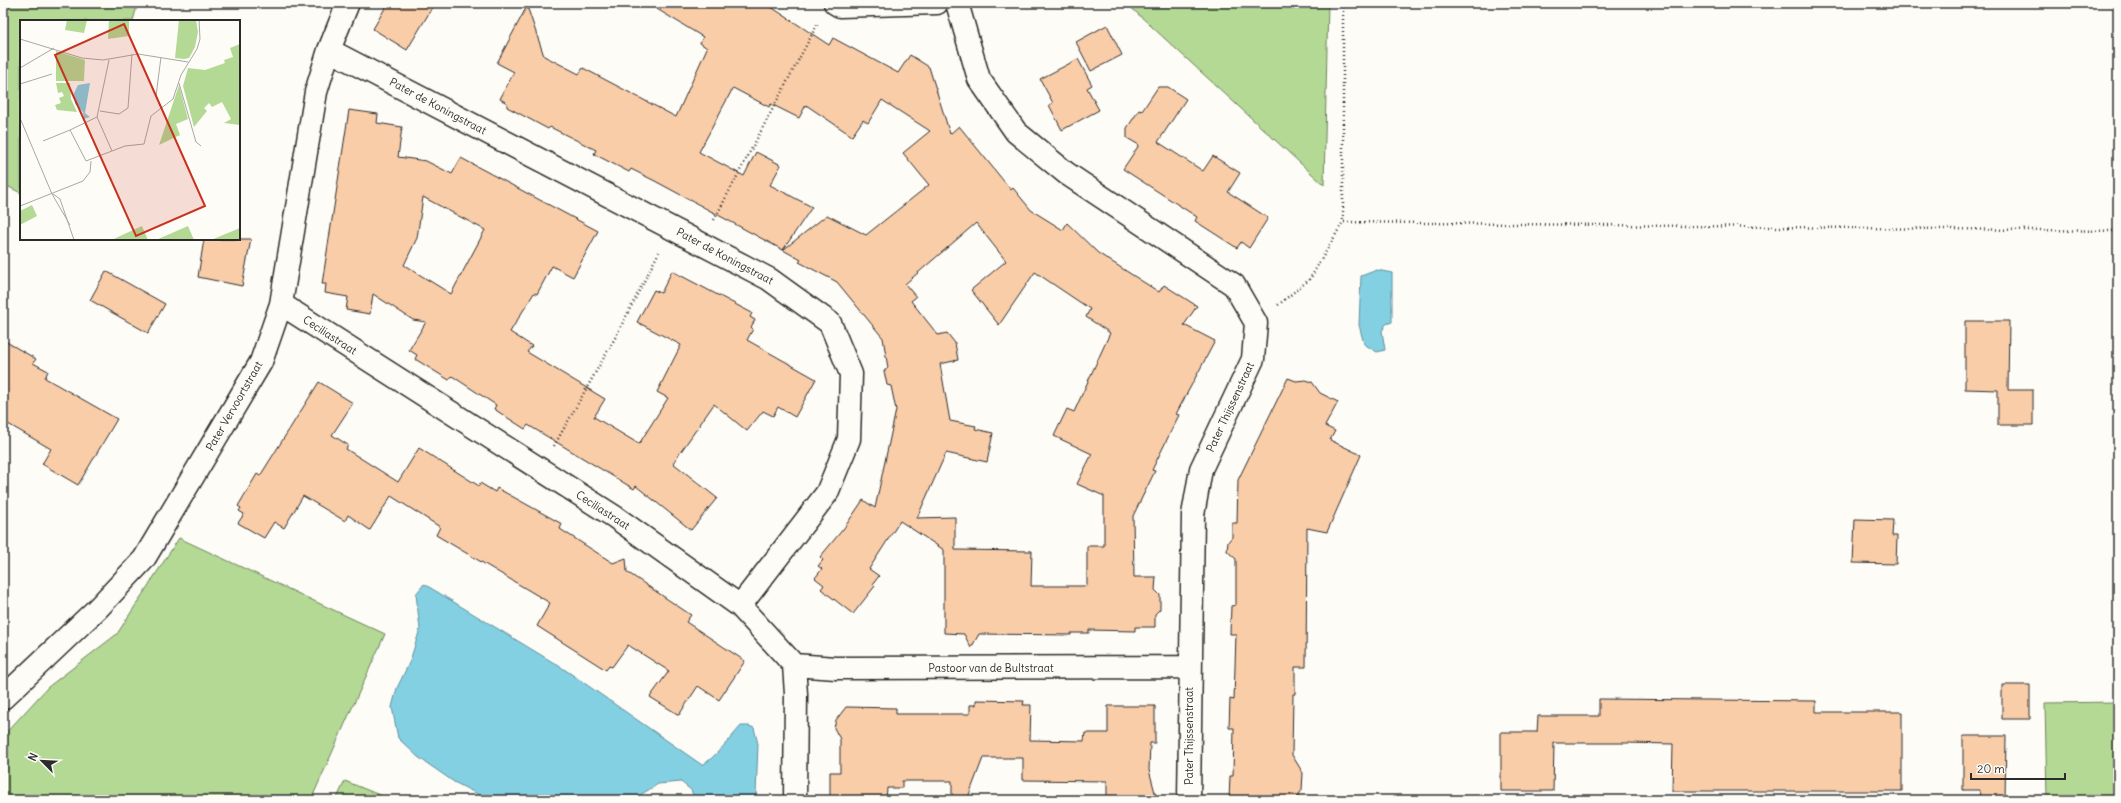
<svg xmlns="http://www.w3.org/2000/svg" width="2121" height="803" font-family="Delius,sans-serif">
<rect width="100%" height="100%" fill="#fdfcf7"/>
<filter id="ink" filterUnits="userSpaceOnUse"><feTurbulence type="fractalNoise" baseFrequency=".025" numOctaves="2"/><feDisplacementMap in="SourceGraphic" scale="8" xChannelSelector="R" yChannelSelector="G"/><feConvolveMatrix kernelMatrix="1 2 1 2 8 2 1 2 1" color-interpolation-filters="sRGB"/></filter>
<g filter="url(#ink)">
<path fill="#b3d994" stroke="#6f8260" d="M 3,3 L 130,3 L 137,6 L 133,21 L 21,21 L 21,193 L 3,184 Z
M 1126,3 L 1328,3 L 1324,185 Z
M 179,538 L 385,634 L 311,800 L 8,800 L 3,798 L 3,736 L 48,687 L 117,634 Z
M 2118,702 L 2118,800 L 2047,800 L 2045,703 Z
M 345,781 L 392,800 L 336,800 Z"/>
<path fill="#84d0e3" stroke="#608e99" d="M 1377,270 L 1392,273 L 1392,322 L 1386,324 L 1382,331 L 1385,350 L 1377,352 L 1364,344 L 1359,325 L 1361,276 Z
M 424,584 L 564,669 L 702,765 C 713,760 732,736 741,726 L 749,726 L 754,728 L 758,744 L 756,795 L 754,800 L 695,800 L 691,790 L 681,782 L 658,784 L 632,800 L 489,800 L 454,782 L 418,757 L 398,738 L 392,707 L 397,688 L 410,661 L 420,629 L 416,594 Z"/>
<path fill="#facda9" stroke="#2b2b2b" fill-rule="evenodd" d="M 388,3 L 435,3 L 407,50 L 373,29 Z
M 647,3 L 765,3 L 829,45 L 833,38 L 898,73 L 910,55 L 929,67 L 950,134 L 959,126 L 1011,190 L 1013,188 L 1031,210 L 1063,230 L 1067,223 L 1098,253 L 1159,292 L 1164,285 L 1197,306 L 1184,325 L 1215,341 L 1176,414 L 1179,415 L 1152,470 L 1155,471 L 1133,516 L 1134,577 L 1156,577 L 1155,590 L 1160,595 L 1160,609 L 1155,614 L 1155,627 L 1135,627 L 1135,631 L 1089,630 L 1089,633 L 1071,633 L 1071,635 L 979,634 L 971,648 L 964,634 L 944,633 L 944,550 L 900,521 L 869,569 L 879,576 L 873,584 L 875,586 L 853,614 L 821,589 L 824,585 L 815,578 L 822,569 L 818,566 L 823,560 L 820,557 L 844,528 L 863,500 L 875,508 L 896,410 L 891,386 L 887,385 L 884,371 L 888,368 L 883,338 L 837,282 L 799,262 L 801,260 L 783,250 L 827,215 L 866,235 L 929,185 L 903,153 L 930,131 L 882,100 L 868,123 L 863,120 L 852,136 L 806,105 L 799,118 L 771,104 L 769,107 L 733,88 L 699,152 L 744,176 L 756,152 L 781,165 L 770,185 L 812,207 L 783,250 L 655,181 L 631,169 L 629,172 L 594,154 L 596,150 L 550,127 L 548,129 L 507,107 L 507,103 L 500,99 L 514,72 L 497,63 L 527,6 L 544,56 L 579,74 L 583,68 L 676,117 L 707,48 L 700,43 L 703,37 ZM 976,223 L 1006,261 L 971,290 L 999,325 L 1035,272 L 1090,309 L 1086,317 L 1110,333 L 1074,412 L 1067,409 L 1054,436 L 1092,454 L 1077,484 L 1104,496 L 1104,546 L 1087,546 L 1087,586 L 1031,586 L 1032,551 L 955,550 L 955,517 L 917,518 L 946,453 L 987,462 L 993,433 L 975,429 L 976,426 L 950,421 L 940,364 L 958,360 L 955,343 L 947,333 L 938,335 L 911,301 L 916,297 L 905,284 Z
M 1107,25 L 1122,55 L 1091,71 L 1076,42 Z
M 1078,59 L 1092,85 L 1087,88 L 1099,110 L 1062,130 L 1049,105 L 1053,103 L 1040,79 Z
M 1158,87 L 1168,87 L 1186,99 L 1158,142 L 1203,171 L 1213,156 L 1240,173 L 1228,192 L 1268,218 L 1249,248 L 1241,242 L 1237,248 L 1195,221 L 1197,217 L 1123,169 L 1139,145 L 1127,138 L 1127,128 L 1139,110 L 1142,111 Z
M 349,110 L 378,114 L 377,123 L 402,127 L 398,157 L 426,161 L 452,174 L 461,158 L 598,231 L 573,277 L 552,266 L 537,294 L 534,293 L 510,332 L 532,346 L 527,352 L 605,399 L 594,417 L 639,444 L 668,398 L 657,392 L 681,345 L 637,322 L 654,290 L 661,293 L 672,271 L 752,313 L 750,317 L 755,320 L 751,327 L 753,329 L 747,340 L 816,379 L 795,417 L 778,407 L 773,416 L 763,411 L 747,431 L 714,404 L 673,463 L 717,498 L 691,530 L 636,486 L 634,489 L 528,425 L 525,429 L 494,409 L 496,405 L 452,376 L 449,380 L 415,359 L 417,355 L 409,350 L 426,322 L 413,320 L 373,294 L 370,314 L 346,310 L 348,297 L 325,293 L 326,284 L 322,284 ZM 423,197 L 485,230 L 451,294 L 404,265 L 417,238 Z
M 204,239 L 251,239 L 242,286 L 198,277 Z
M 106,271 L 165,304 L 148,333 L 90,300 Z
M 1965,321 L 2009,321 L 2008,390 L 2033,390 L 2033,425 L 1998,425 L 1998,390 L 1965,389 Z
M 3,340 L 36,359 L 33,363 L 48,371 L 45,378 L 117,419 L 78,485 L 42,464 L 51,449 L 3,421 Z
M 1288,378 L 1296,381 L 1306,380 L 1312,382 L 1320,393 L 1338,402 L 1325,426 L 1335,431 L 1330,440 L 1361,455 L 1327,532 L 1307,528 L 1306,667 L 1295,667 L 1295,694 L 1293,694 L 1292,755 L 1303,773 L 1302,790 L 1295,800 L 1229,800 L 1230,776 L 1233,776 L 1234,728 L 1229,728 L 1230,699 L 1234,700 L 1236,634 L 1230,634 L 1231,606 L 1236,605 L 1236,559 L 1227,551 L 1228,542 L 1232,537 L 1232,523 L 1237,523 L 1238,480 Z
M 319,382 L 353,403 L 332,435 L 348,445 L 346,449 L 398,482 L 419,448 L 479,486 L 480,483 L 495,492 L 497,488 L 562,524 L 560,529 L 613,563 L 626,558 L 627,572 L 691,615 L 686,622 L 745,661 L 719,700 L 698,686 L 679,715 L 650,697 L 669,671 L 628,645 L 612,667 L 609,666 L 606,670 L 537,626 L 550,603 L 436,535 L 440,527 L 391,496 L 370,530 L 348,515 L 345,521 L 303,496 L 284,528 L 274,522 L 264,538 L 238,523 L 244,514 L 239,511 L 241,508 L 238,506 L 257,474 L 260,476 Z
M 1855,519 L 1893,520 L 1892,536 L 1897,536 L 1896,564 L 1853,563 Z
M 2002,685 L 2030,685 L 2030,719 L 2002,719 Z
M 1599,699 L 1816,701 L 1816,712 L 1902,712 L 1902,791 L 1672,791 L 1673,744 L 1626,743 L 1554,743 L 1553,791 L 1501,791 L 1501,732 L 1537,732 L 1538,716 L 1599,716 Z
M 976,700 L 1024,701 L 1023,705 L 1031,705 L 1030,740 L 1084,741 L 1085,733 L 1108,733 L 1108,706 L 1155,706 L 1155,743 L 1150,743 L 1149,770 L 1157,800 L 1107,800 L 1107,781 L 1023,780 L 1023,758 L 983,758 L 967,800 L 952,800 L 952,781 L 902,781 L 902,788 L 887,788 L 886,800 L 830,800 L 830,772 L 840,772 L 840,739 L 834,728 L 836,720 L 846,707 L 896,708 L 896,714 L 970,714 L 970,705 L 976,705 Z
M 1963,736 L 2006,736 L 2005,800 L 1979,800 L 1980,790 L 1963,790 Z"/>
<g fill="none" stroke-linecap="round" stroke-linejoin="round">
<defs>
<path id="street" d="M 835,3 L 840,6 L 937,3
M 957,3 L 979,79 L 1016,132 L 1066,173 L 1234,285 L 1256,323 L 1253,359 L 1201,469 L 1193,515 L 1189,800
M 329,50 L 769,279 L 830,323 L 851,374 L 849,439 L 827,493 L 740,606
M 281,304 L 615,517 L 740,606 L 794,665 L 796,694 L 795,800
M 794,665 L 836,668 L 1189,667
M 3,698 L 98,608 L 144,559 L 261,362 L 281,304 L 316,92 L 329,50 L 348,3"/>
</defs>
<use href="#street" stroke="#2b2b2b" stroke-width="25"/>
<path stroke="#2b2b2b" stroke-width="2.5" stroke-dasharray="1 3" stroke-linecap="butt" d="M 1343,3 L 1343,222 L 2118,231
M 714,220 L 818,23
M 1278,305 L 1310,279 L 1343,222
M 554,446 L 615,338 L 659,252"/>
<use href="#street" stroke="#fdfcf7" stroke-width="22"/>
</g>
</g>
<g text-anchor="middle" dominant-baseline="central" stroke-width="4" stroke-linejoin="round" paint-order="stroke">
<g font-size="11" fill="#2b2b2b" stroke="#fdfcf7">
<text transform="translate(438 106) rotate(28)">Pater de Koningstraat</text>
<text transform="translate(725 256) rotate(28)">Pater de Koningstraat</text>
<text transform="translate(330 335) rotate(33)">Ceciliastraat</text>
<text transform="translate(234 406) rotate(-60)">Pater Vervoortstraat</text>
<text transform="translate(1230 407) rotate(-65)">Pater Thijssenstraat</text>
<text transform="translate(603 510) rotate(33)">Ceciliastraat</text>
<text x="991" y="668">Pastoor van de Bultstraat</text>
<text transform="translate(1189 736) rotate(-90)">Pater Thijssenstraat</text>
</g>
</g>
<g transform="translate(20 20)">
<rect width="220" height="220" fill="#fdfcf7"/>
<path d="M 47,0 L 67,0 L 64,13 L 45,10 ZM 89,0 L 109,0 L 109,16 L 88,19 ZM 159,0 L 176,0 L 178,12 L 175,27 L 169,38 L 164,39 L 155,38 ZM 220,24 L 220,105 L 204,103 L 211,99 L 202,82 L 192,87 L 189,83 L 184,88 L 187,91 L 174,107 L 163,66 L 168,48 L 185,50 L 205,43 L 204,40 L 213,37 L 210,28 ZM 36,31 L 65,40 L 64,61 L 36,61 ZM 36,63 L 50,63 L 51,79 L 57,92 L 37,90 L 35,85 L 41,83 L 39,78 L 44,76 L 42,72 L 38,73 ZM 159,65 L 168,99 L 156,104 L 160,115 L 139,125 ZM 12,185 L 17,196 L 0,205 L 0,191 ZM 122,206 L 128,220 L 92,220 L 100,216 ZM 168,206 L 174,220 L 136,220 ZM 220,208 L 220,220 L 191,220 Z" fill="#b3d994"/>
<path d="M 70,63 L 65,93 L 70,97 L 64,99 L 63,92 L 55,84 L 54,73 L 58,65 Z" fill="#84d0e3"/>
<path fill="none" stroke="#a9a8a5" stroke-width="1" d="M 0,19 L 62,38 L 83,40 L 118,34 L 168,42M 89,40 L 77,97 L 50,110 L 66,141 L 105,126 L 124,124 L 131,96 L 153,79 L 161,55 L 177,29 L 180,19 L 179,0M 0,48 L 34,28M 159,63 L 176,122 L 181,126M 0,64 L 32,54M 140,86 L 136,76 L 141,37M 80,91 L 99,94 L 108,88 L 112,34M 77,97 L 92,131M 0,98 L 32,174 L 50,205M 23,121 L 50,110M 33,174 L 40,179 L 54,220M 0,186 L 63,161 L 70,152 L 71,141"/>
<path fill="#c8321e" fill-opacity="0.15" stroke="#c8321e" stroke-width="2" d="M 104,4 L 185,186 L 116,216 L 35,35 Z"/>
<rect width="220" height="220" fill="none" stroke="#2b2b2b" stroke-width="2"/>
</g>
<rect width="2121" height="803" fill="none" stroke="#fdfcf7" stroke-width="16"/>
<rect x="8" y="8" width="2105" height="787" fill="none" stroke="#2b2b2b" stroke-width="1.5" filter="url(#ink)"/>
<g transform="translate(42 761) rotate(294)" stroke="#fdfcf7" stroke-width="3" paint-order="stroke">
<path d="M0-3L7 15L0 10L-7 15Z" fill="#2b2b2b"/>
<text y="-6" font-size="11" font-weight="bold" text-anchor="middle" fill="#2b2b2b">N</text>
</g>
<path d="M1971 773v6h94v-6" fill="none" stroke="#2b2b2b" stroke-width="2"/>
<text x="1977" y="773" font-size="12" fill="#2b2b2b" stroke="#fdfcf7" stroke-width="3" paint-order="stroke">20 m</text>
</svg>
